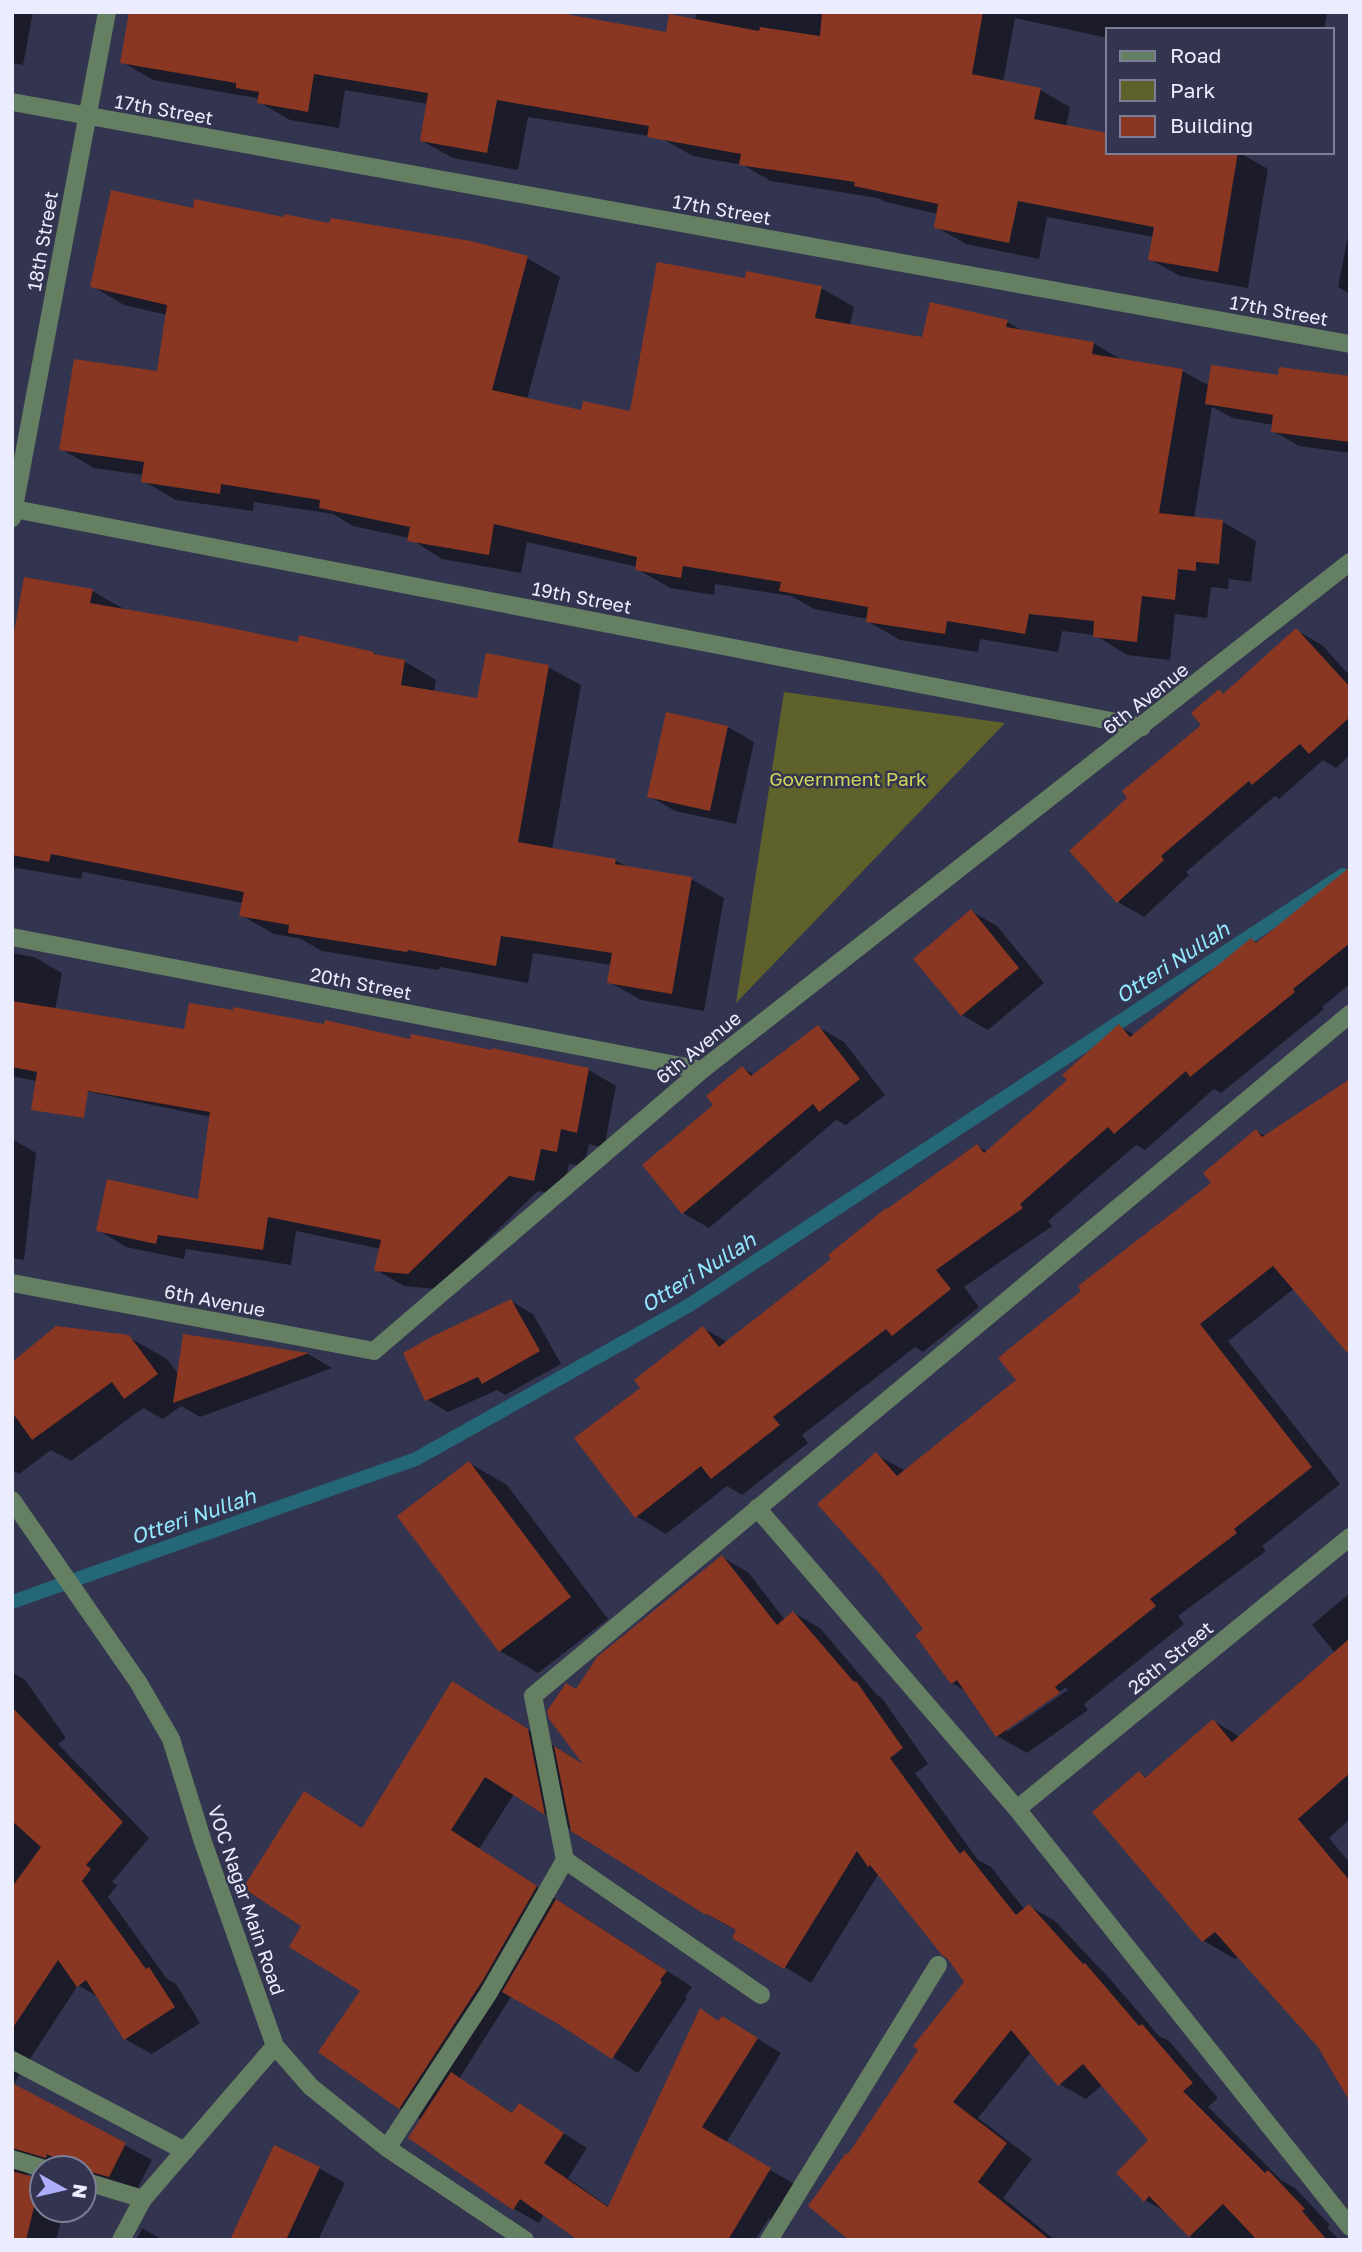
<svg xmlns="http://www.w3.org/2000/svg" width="1362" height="2252" font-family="'Golos Text',sans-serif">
<rect width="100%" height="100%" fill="#333450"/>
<path fill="#5f612b" d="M 784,692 L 1005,723 L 736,1003 Z"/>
<path fill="#0007" fill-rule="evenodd" d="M 12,12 L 33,12 L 23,65 L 12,63 Z
M 544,12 L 664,136 L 697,12 L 1327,12 L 1324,30 L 1108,30 L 1108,38 L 1015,18 L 1003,82 L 1040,90 L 1070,107 L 1066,127 L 1108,135 L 1108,152 L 1238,152 L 1268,169 L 1248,288 L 1180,276 L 1150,259 L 1154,237 L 1047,217 L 1039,259 L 966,244 L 936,227 L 938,214 L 886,202 L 878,198 L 771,181 L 743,165 L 693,156 L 661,138 L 528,117 L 518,170 L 453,158 L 422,141 L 428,104 L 345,90 L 339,128 L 290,120 L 259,102 L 259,100 L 256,98 L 153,80 L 122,62 Z
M 194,211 L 285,219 L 527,258 L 560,277 L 527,399 L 583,412 L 632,413 L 747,280 L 821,288 L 854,307 L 850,326 L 923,339 L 1007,322 L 1025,332 L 1093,343 L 1124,361 L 1182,371 L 1210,386 L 1280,377 L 1350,377 L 1350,453 L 1299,446 L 1273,431 L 1274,425 L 1233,418 L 1212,407 L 1194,519 L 1223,522 L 1256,541 L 1251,582 L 1229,579 L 1228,589 L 1211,587 L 1207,618 L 1175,614 L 1170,660 L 1127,655 L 1095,635 L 1062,631 L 1058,652 L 980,639 L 978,652 L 900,640 L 867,621 L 868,619 L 814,609 L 791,596 L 715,584 L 714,595 L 670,588 L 637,569 L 638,567 L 527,542 L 521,573 L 442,559 L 409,538 L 353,526 L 333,514 L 254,502 L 253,511 L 176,500 L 143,481 L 144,475 L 94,468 L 61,449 L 159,373 L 167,315 L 124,305 L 92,286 Z
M 1350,226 L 1350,294 L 1338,287 Z
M 92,591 L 124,609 L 299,644 L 374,653 L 380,657 L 404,661 L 436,680 L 434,692 L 479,700 L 548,667 L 581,685 L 552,850 L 615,860 L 629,868 L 691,879 L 724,898 L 704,1011 L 641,1000 L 609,982 L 612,965 L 533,953 L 528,983 L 440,967 L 439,970 L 322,951 L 301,939 L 274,934 L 241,915 L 243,903 L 83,872 L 81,879 L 12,867 L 12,658 Z
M 1296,630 L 1322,645 L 1350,676 L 1350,755 L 1336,768 L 1323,760 L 1279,799 L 1275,796 L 1186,872 L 1189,875 L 1144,917 L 1118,902 L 1219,691 L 1225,695 Z
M 667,714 L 728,727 L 754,742 L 736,824 L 675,811 L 649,796 Z
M 1350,869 L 1350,984 L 1322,1007 L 1324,1009 L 1221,1093 L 1214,1089 L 1145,1150 L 1136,1145 L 1048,1221 L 1052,1226 L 964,1287 L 979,1307 L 923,1352 L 915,1347 L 802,1435 L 808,1443 L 742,1495 L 727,1486 L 666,1534 L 636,1516 L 643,1388 L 703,1328 L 727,1342 L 977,1146 L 988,1152 L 1069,1080 L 1120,1027 L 1135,1035 L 1251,940 L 1258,943 Z
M 971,911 L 997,926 L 1044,983 L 988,1030 L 962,1015 L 915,959 Z
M 12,953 L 34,957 L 62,973 L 55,1010 L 186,1031 L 411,1041 L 589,1070 L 616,1086 L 604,1148 L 589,1144 L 584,1166 L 569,1164 L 562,1196 L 538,1191 L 436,1289 L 404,1286 L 376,1270 L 381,1249 L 296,1231 L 291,1265 L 186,1249 L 184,1259 L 126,1247 L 98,1230 L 199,1201 L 211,1117 L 12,1076 Z
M 818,1027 L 844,1042 L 885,1095 L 846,1125 L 836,1120 L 709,1228 L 683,1213 L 644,1165 L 715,1105 L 742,1068 L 755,1075 Z
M 1256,1131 L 1265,1136 L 1295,1288 L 1228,1341 L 1340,1484 L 1262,1546 L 1266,1551 L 1178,1616 L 1184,1624 L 1084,1704 L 1088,1710 L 1027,1753 L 997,1736 L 967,1692 L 952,1683 L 925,1630 L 876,1454 L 905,1471 L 1018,1380 L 1214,1183 ZM 1066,1687 L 1068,1690 L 1007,1732 L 1007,1728 Z
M 12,1139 L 36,1153 L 24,1260 L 12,1258 Z
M 511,1301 L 533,1314 L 561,1364 L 505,1395 L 497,1390 L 448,1412 L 426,1399 Z
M 184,1336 L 308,1354 L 332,1368 L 200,1417 L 181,1406 L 163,1419 L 143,1408 L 71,1461 L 51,1450 L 19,1474 L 12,1470 L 12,1364 L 128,1337 L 167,1359 L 179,1375 Z
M 469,1463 L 507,1485 L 608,1619 L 538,1673 L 500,1651 Z
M 722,1557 L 748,1572 L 785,1620 L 794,1613 L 820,1628 L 877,1695 L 882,1698 L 928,1764 L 915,1773 L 978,1860 L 991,1867 L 1025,1910 L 1029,1906 L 1055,1921 L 1111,1980 L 1159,2036 L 1169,2041 L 1218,2098 L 1208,2107 L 1281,2180 L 1295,2188 L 1330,2225 L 1327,2227 L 1339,2240 L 1194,2240 L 1169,2214 L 1145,2200 L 1151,2140 L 1103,2084 L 1086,2099 L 1059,2084 L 1031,2052 L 978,2118 L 1032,2159 L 1003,2198 L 1055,2240 L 852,2240 L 848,2157 L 966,1982 L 949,1958 L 879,1873 L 811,1983 L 785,1967 L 738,1930 L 734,1928 L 733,1929 L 707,1914 L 514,1794 L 479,1849 L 692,1987 L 685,1997 L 687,1998 L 638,2073 L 512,1995 L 459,2079 L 514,2114 L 520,2105 L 587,2148 L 568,2178 L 609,2207 L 700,2011 L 720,2022 L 747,2032 L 781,2053 L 726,2143 L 794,2184 L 773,2220 L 769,2218 L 755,2240 L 581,2240 L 544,2214 L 539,2223 L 514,2209 L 411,2138 L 422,2120 L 400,2108 L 362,1990 L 304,1925 L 335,1811 L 363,1829 L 482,1701 L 588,1767 L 576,1691 Z
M 1350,1593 L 1350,1819 L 1329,1838 L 1350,1863 L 1350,1979 L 1319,2046 L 1239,1956 L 1235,1959 L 1204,1941 L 1095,1812 L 1139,1774 L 1147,1778 L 1214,1721 L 1240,1737 L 1335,1653 L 1312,1625 Z
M 12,1672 L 25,1680 L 66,1738 L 58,1744 L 149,1838 L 112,1882 L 117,1885 L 108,1897 L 167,1979 L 176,1984 L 200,2023 L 152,2054 L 125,2039 L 98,1997 L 78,1985 L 13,2085 L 152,2160 L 136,2191 L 108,2185 L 84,2172 L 84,2168 L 60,2168 L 38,2162 L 28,2170 L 28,2177 L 42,2182 L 42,2210 L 64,2210 L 56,2240 L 12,2240 Z
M 319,2168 L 345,2183 L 318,2240 L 232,2240 Z
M 142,2228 L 163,2240 L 136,2240 Z"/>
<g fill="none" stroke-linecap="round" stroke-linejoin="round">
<path stroke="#246878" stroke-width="14" d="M 12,1602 L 416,1459 L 688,1306 L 1343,875"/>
</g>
<path fill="#893622" d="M 129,12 L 554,12 L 666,32 L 669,14 L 759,31 L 760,27 L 820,36 L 822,12 L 983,12 L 972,74 L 1041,88 L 1034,119 L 1108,133 L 1108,152 L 1238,152 L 1218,272 L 1148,260 L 1154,227 L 1018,201 L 1009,243 L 934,228 L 938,204 L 854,186 L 855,182 L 739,165 L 741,154 L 647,137 L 649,126 L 497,100 L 487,153 L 420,141 L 428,93 L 314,74 L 308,112 L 257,103 L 259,92 L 236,88 L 236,83 L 120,63 Z
M 111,190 L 193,208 L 194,199 L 284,217 L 284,214 L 329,223 L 331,218 L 471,241 L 528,256 L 492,390 L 581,410 L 583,401 L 630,411 L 657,262 L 745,278 L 746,271 L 822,286 L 815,318 L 922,337 L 930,302 L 1008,320 L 1006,327 L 1094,342 L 1092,354 L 1183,369 L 1159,513 L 1223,520 L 1219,564 L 1196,562 L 1196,571 L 1178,569 L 1175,600 L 1142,596 L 1137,642 L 1093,637 L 1094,621 L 1029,614 L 1025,634 L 947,621 L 945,634 L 866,622 L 868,607 L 779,591 L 781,582 L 683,566 L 681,578 L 635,570 L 637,557 L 494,524 L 489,555 L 407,541 L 410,527 L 319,508 L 320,500 L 221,484 L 220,494 L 141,482 L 144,462 L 59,450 L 74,359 L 157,371 L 167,305 L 90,287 Z
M 1211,365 L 1278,375 L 1279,367 L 1350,376 L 1350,442 L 1271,432 L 1273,415 L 1205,404 Z
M 24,577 L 93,589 L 90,603 L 206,623 L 298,642 L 299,635 L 374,652 L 374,654 L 405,660 L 401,685 L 477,698 L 486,653 L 549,665 L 518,842 L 616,859 L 615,864 L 692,877 L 672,994 L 607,983 L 612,953 L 501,936 L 496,966 L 408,950 L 407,952 L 288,933 L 289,925 L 239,916 L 244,892 L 51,854 L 49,862 L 12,855 L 12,643 Z
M 1296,628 L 1350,687 L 1350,717 L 1309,754 L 1300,744 L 1252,785 L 1249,781 L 1161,856 L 1164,860 L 1117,903 L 1069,851 L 1127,798 L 1122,791 L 1201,725 L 1191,713 L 1219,689 L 1223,694 Z
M 666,712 L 728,726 L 710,811 L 647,797 Z
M 1350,867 L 1350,943 L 1293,989 L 1295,992 L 1190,1077 L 1186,1071 L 1114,1134 L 1108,1127 L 1020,1204 L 1023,1208 L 936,1270 L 951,1289 L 892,1336 L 886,1329 L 773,1417 L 780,1425 L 711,1479 L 701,1466 L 635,1518 L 574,1438 L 640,1388 L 634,1380 L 703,1326 L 719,1347 L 831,1259 L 828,1255 L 886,1208 L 887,1209 L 977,1144 L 984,1153 L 1067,1080 L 1062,1075 L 1119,1024 L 1130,1037 L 1251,938 L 1256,943 Z
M 971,909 L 1019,968 L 961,1016 L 913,959 Z
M 12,1001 L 184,1029 L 189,1003 L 233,1010 L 233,1007 L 324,1024 L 325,1020 L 410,1039 L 411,1034 L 492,1050 L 492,1048 L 589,1068 L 577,1133 L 561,1129 L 557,1152 L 541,1149 L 534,1181 L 509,1176 L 408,1274 L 374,1271 L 381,1240 L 268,1217 L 263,1250 L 158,1235 L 156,1244 L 96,1231 L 107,1179 L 198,1199 L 210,1112 L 88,1091 L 84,1118 L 31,1110 L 37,1072 L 12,1067 Z
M 818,1025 L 860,1079 L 819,1112 L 813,1104 L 682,1214 L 642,1165 L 713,1105 L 706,1096 L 742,1066 L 751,1076 Z
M 1350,1079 L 1350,1356 L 1273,1266 L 1200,1324 L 1312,1467 L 1234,1529 L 1237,1533 L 1150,1599 L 1156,1606 L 1055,1687 L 1060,1693 L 996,1737 L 957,1680 L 951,1684 L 915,1635 L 923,1629 L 880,1574 L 817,1504 L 876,1452 L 897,1476 L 1016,1380 L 998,1358 L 1081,1291 L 1078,1286 L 1211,1183 L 1203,1173 L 1256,1129 L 1262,1137 Z
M 511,1299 L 540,1351 L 482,1384 L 478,1377 L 425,1401 L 403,1353 L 433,1336 Z
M 56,1326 L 129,1335 L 158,1374 L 124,1399 L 112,1382 L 32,1440 L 12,1412 L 12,1362 Z
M 183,1334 L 309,1353 L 173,1403 Z
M 469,1461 L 571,1597 L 499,1652 L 397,1516 Z
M 722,1555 L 777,1625 L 793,1611 L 854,1682 L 856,1681 L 903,1748 L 890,1758 L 960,1854 L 964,1850 L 1016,1915 L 1029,1904 L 1083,1964 L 1085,1963 L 1139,2026 L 1142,2024 L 1193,2083 L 1183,2091 L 1265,2173 L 1268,2170 L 1305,2209 L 1302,2211 L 1327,2240 L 1257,2240 L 1223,2204 L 1189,2237 L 1149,2196 L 1144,2202 L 1116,2173 L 1148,2140 L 1083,2064 L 1058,2086 L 1011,2030 L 953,2102 L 1007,2143 L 978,2182 L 1050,2240 L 849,2240 L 808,2206 L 846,2153 L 848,2154 L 918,2050 L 913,2046 L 964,1982 L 948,1959 L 942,1955 L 870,1865 L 868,1867 L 857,1851 L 784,1969 L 732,1938 L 736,1930 L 707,1914 L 706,1915 L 571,1831 L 554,1746 L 583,1764 L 549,1719 L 547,1711 L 566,1683 L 576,1689 L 597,1657 Z
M 1350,1638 L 1350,1773 L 1298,1819 L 1350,1881 L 1350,2102 L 1318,2047 L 1215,1932 L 1202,1942 L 1092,1812 L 1139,1771 L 1145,1778 L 1213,1719 L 1232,1742 Z
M 452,1681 L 528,1729 L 545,1815 L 485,1777 L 451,1830 L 537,1886 L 483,1980 L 399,2109 L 318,2052 L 360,1991 L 289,1947 L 301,1926 L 243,1888 L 304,1791 L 362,1828 Z
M 12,1707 L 123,1822 L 86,1865 L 91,1869 L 82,1881 L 146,1969 L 149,1967 L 175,2007 L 124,2040 L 86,1980 L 77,1987 L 58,1960 L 12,2029 L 12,1887 L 41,1847 L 12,1821 Z
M 556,1899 L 667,1971 L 660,1980 L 662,1982 L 612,2059 L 555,2022 L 502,1992 Z
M 700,2008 L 718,2021 L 722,2016 L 758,2038 L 702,2127 L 771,2168 L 728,2240 L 578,2240 L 520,2199 L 513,2210 L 408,2138 L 451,2072 L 512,2113 L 519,2103 L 564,2133 L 544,2163 L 608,2207 Z
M 12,2083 L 126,2143 L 109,2177 L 84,2170 L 84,2168 L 75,2168 L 47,2154 L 46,2158 L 12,2148 Z
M 274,2145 L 320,2167 L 286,2240 L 230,2240 Z
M 12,2171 L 41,2179 L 26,2240 L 12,2239 Z"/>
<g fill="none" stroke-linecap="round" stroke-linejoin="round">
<path stroke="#647f62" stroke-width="18" d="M 12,102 L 1350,344
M 14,509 L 1142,727
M 12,518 L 107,12
M 12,937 L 702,1070
M 12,1283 L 374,1351 L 702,1070 L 1350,562
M 12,1500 L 138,1682 L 171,1739 L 203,1842 L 275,2046 L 311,2087 L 387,2148 L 525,2240
M 757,1508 L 1017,1809 L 1350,2227
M 1017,1809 L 1350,1537
M 565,1860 L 761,1995
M 12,2060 L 185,2151
M 387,2148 L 488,1994 L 565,1860 L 533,1696 L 1350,1014
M 12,2159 L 42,2168
M 84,2181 L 143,2199
M 121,2240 L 143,2199 L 275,2046
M 769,2240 L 938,1965"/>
</g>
<g text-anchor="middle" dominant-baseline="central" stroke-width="5" stroke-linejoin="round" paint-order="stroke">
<g font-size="19" fill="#ebedff" stroke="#333450">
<text transform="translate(164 109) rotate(10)">17th Street</text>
<text transform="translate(722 209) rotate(10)">17th Street</text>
<text transform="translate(42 241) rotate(-80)">18th Street</text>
<text transform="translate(1279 310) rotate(10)">17th Street</text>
<text transform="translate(582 597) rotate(11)">19th Street</text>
<text transform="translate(1145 698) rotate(-38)">6th Avenue</text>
<text transform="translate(361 983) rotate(11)">20th Street</text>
<text transform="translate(698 1047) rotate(-39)">6th Avenue</text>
<text transform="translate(215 1300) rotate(11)">6th Avenue</text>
<text transform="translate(1170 1657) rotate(-39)">26th Street</text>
<text transform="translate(247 1900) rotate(71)">VOC Nagar Main Road</text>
</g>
<g font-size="19" fill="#d3d759" stroke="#333450">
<text x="848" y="778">Government Park</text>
</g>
<g font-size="21" font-style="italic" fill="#92e9ff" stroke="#333450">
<text transform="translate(1172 962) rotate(-33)">Otteri Nullah</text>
<text transform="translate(698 1272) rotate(-32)">Otteri Nullah</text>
<text transform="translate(193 1516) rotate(-19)">Otteri Nullah</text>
</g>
</g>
<rect width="1362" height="2252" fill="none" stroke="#ebedff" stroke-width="28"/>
<rect x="1106" y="28" width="228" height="126" fill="#333450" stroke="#7d7e96" stroke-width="2"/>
<rect x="1120" y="51" width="35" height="10" fill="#647f62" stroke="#7d7e96" stroke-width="2"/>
<text x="1170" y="63" font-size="21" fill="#ebedff">Road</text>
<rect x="1120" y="80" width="35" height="21" fill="#5f612b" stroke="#7d7e96" stroke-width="2"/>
<text x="1170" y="98" font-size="21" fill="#ebedff">Park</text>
<rect x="1120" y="116" width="35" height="21" fill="#893622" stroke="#7d7e96" stroke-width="2"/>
<text x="1170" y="133" font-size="21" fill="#ebedff">Building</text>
<g transform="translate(63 2189) rotate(98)"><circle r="33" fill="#333450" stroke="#7d7e96" stroke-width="2"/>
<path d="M0-5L12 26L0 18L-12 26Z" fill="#aeaefb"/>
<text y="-10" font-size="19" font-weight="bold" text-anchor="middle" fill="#ebedff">N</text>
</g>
</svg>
